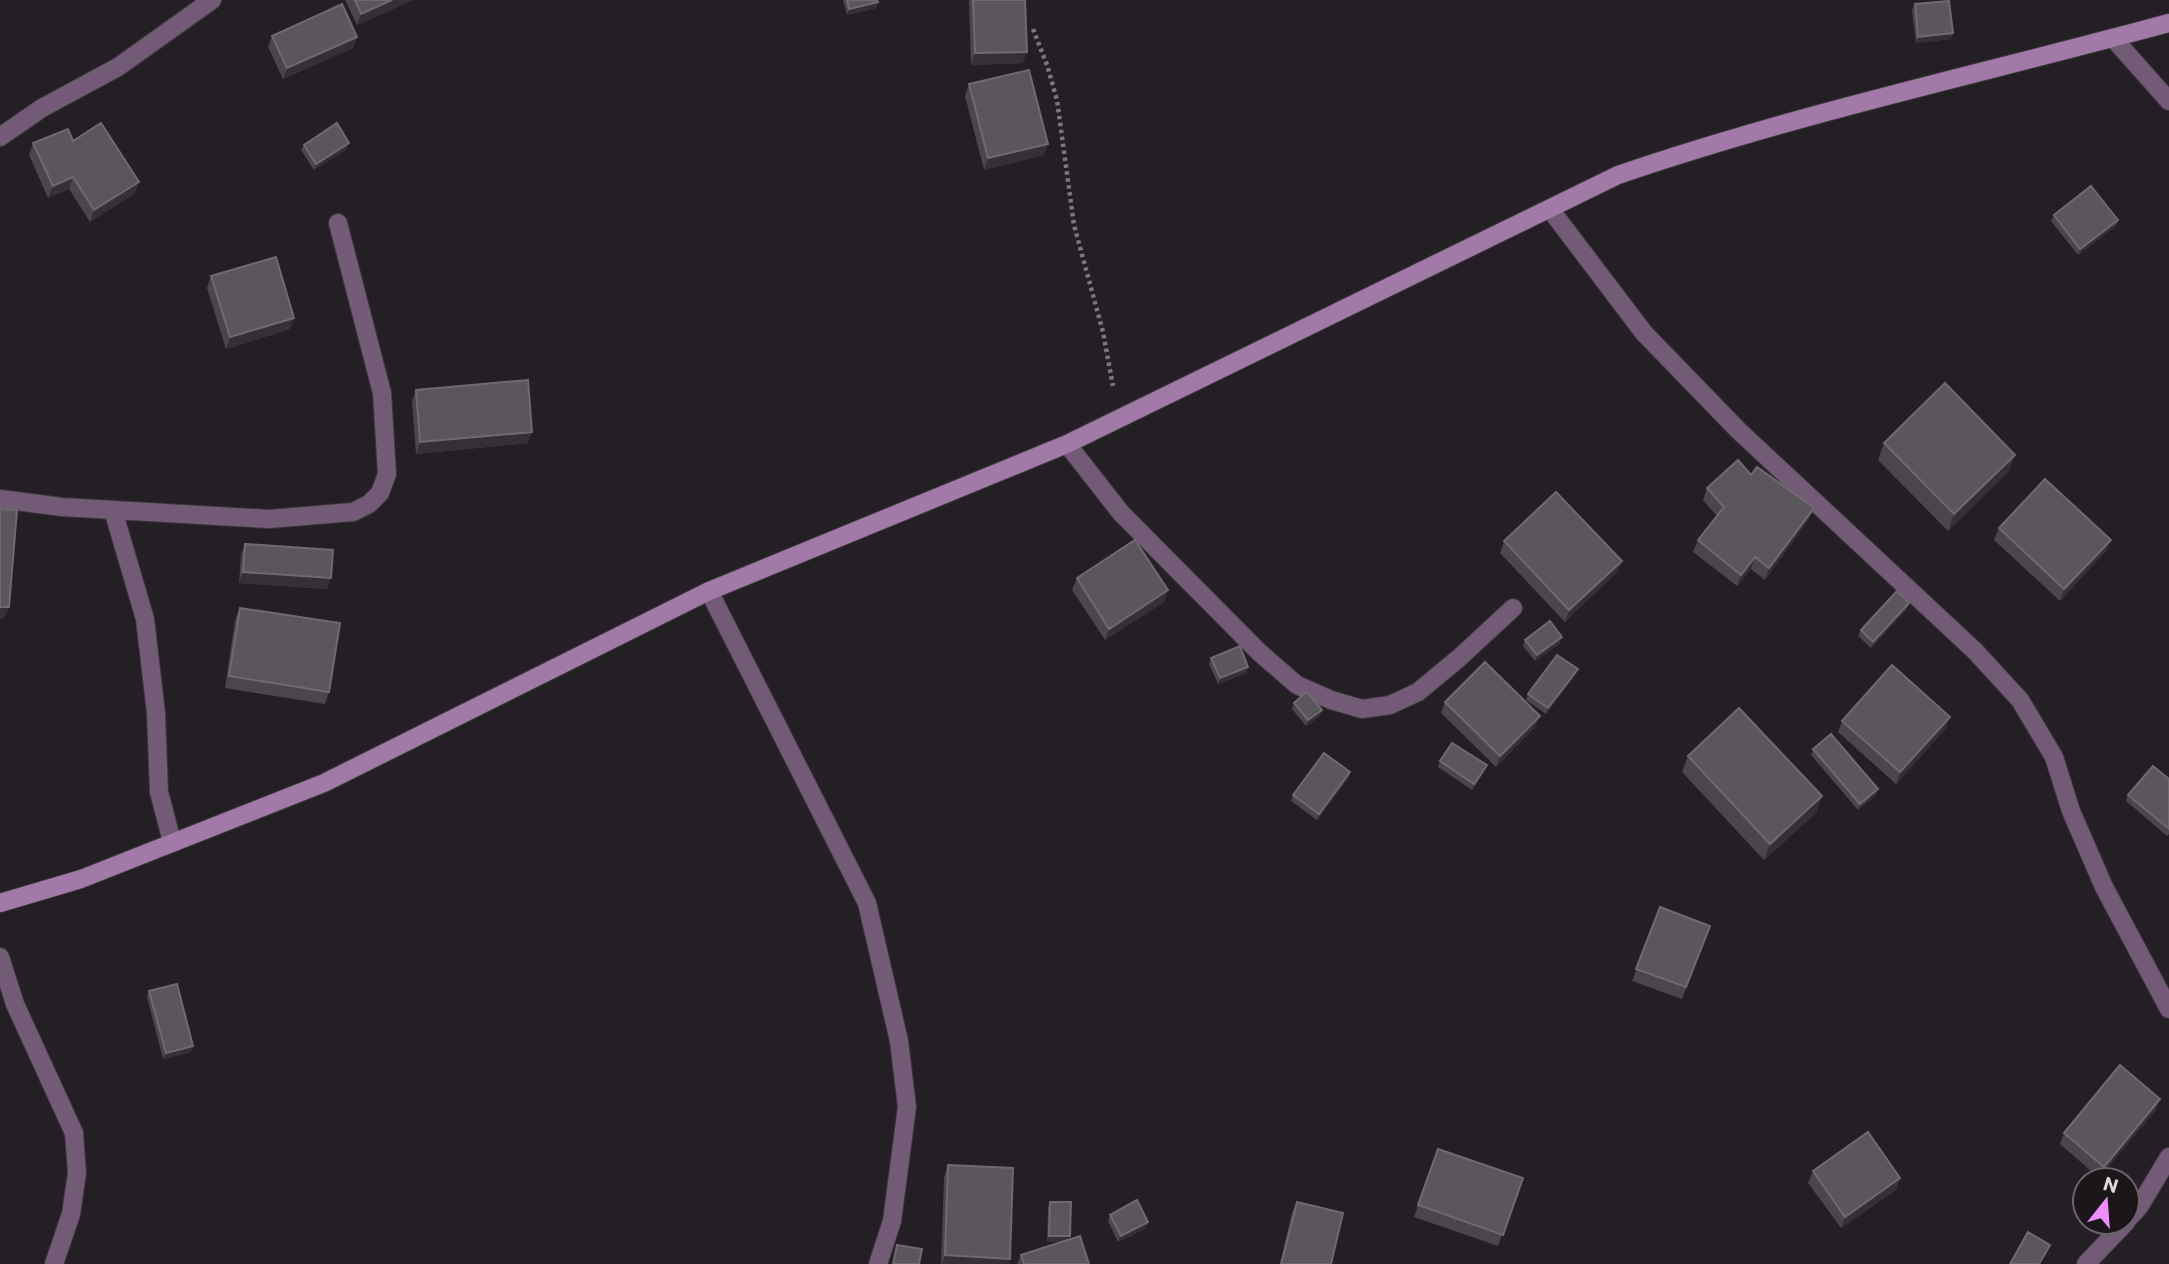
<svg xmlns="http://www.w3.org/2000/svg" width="2169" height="1264" font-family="Commissioner,sans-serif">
<rect width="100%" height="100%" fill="#231f24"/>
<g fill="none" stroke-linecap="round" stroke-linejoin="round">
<defs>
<path id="street" d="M 2113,38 L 2169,101
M 0,137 L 42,108 L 118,67 L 212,0
M 1550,209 L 1644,333 L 1739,431 L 1975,651 L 2020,700 L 2054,757 L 2071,811 L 2104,887 L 2169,1009
M 1067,444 L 1121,513 L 1260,653 L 1297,685 L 1331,700 L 1362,709 L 1390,705 L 1418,692 L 1459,658 L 1513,608
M 0,499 L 62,507 L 269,519 L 353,512 L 369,504 L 380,493 L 387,474 L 382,393 L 338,223
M 113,510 L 145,619 L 156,713 L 159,792 L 172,842
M 709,591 L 867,903 L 899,1041 L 907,1107 L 892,1221 L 878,1264
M 0,957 L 15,1004 L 74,1133 L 77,1173 L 71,1214 L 54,1264
M 2127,1220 L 2139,1207 L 2169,1157
M 2086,1264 L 2126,1222"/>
<path id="secondary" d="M 0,903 L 81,879 L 324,783 L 709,591 L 1067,444 L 1618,175 C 1799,113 1985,73 2169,23"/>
</defs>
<use href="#street" stroke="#3d393e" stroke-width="20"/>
<use href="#secondary" stroke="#3d393e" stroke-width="20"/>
<path stroke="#7b787c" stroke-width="4.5" stroke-dasharray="3.5 3.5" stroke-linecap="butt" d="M 1033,29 L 1047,65 L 1057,100 L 1074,225 L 1103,332 L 1113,386"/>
<use href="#street" stroke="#735a76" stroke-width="18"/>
<use href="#secondary" stroke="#a27aa7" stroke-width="18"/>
</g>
<path fill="#4b464b" d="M 345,0 L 413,0 L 357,25 Z
M 843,0 L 877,0 L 878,2 L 876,8 L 847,15 Z
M 969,0 L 1025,0 L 1023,63 L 971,65 Z
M 1915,4 L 1951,39 L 1916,43 L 1912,10 Z
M 272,36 L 357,37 L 353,48 L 283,79 L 268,47 Z
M 969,84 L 1044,155 L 984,170 L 965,96 Z
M 73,141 L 139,182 L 134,194 L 90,222 L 69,189 L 48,198 L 29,155 L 33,143 Z
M 304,145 L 347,149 L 314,170 L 301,150 Z
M 2054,215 L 2118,220 L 2116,226 L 2078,255 L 2051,221 Z
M 211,276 L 294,318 L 290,329 L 226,349 L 207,288 Z
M 416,390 L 528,443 L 416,454 L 412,401 Z
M 1884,443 L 2009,471 L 1948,531 L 1878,460 Z
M 1751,475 L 1809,519 L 1765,580 L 1751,569 L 1737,586 L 1693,552 L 1698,540 L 1717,516 L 1703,500 L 1707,488 Z
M 1999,528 L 2106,551 L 2060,601 L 1994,540 Z
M 1504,541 L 1622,561 L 1617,572 L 1565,622 L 1500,553 Z
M 245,544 L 327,589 L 239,583 L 241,555 Z
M 1077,578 L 1168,590 L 1164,602 L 1105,640 L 1072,590 Z
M 1909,603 L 1907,609 L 1871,648 L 1858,636 L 1861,630 Z
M 240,608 L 329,692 L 325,704 L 225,688 L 235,620 Z
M 1525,640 L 1560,643 L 1535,661 L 1523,646 Z
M 1211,658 L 1248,667 L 1246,673 L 1218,684 L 1209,664 Z
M 1575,675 L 1546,714 L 1526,700 L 1528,694 Z
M 1445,702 L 1535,727 L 1496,767 L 1441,713 Z
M 1294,703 L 1320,716 L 1306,726 L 1292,709 Z
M 1842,721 L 1946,728 L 1896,784 L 1838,732 Z
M 1813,749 L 1876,795 L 1858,810 L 1811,755 Z
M 1688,756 L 1822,796 L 1816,813 L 1764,860 L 1682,772 Z
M 1440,761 L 1485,771 L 1472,790 L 1438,767 Z
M 1350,772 L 1348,778 L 1317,820 L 1291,801 L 1293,795 Z
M 2169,779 L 2169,834 L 2167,836 L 2126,801 L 2128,795 Z
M 1660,907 L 1710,926 L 1682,999 L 1632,981 Z
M 149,991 L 191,1052 L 163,1059 L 147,997 Z
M 2156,1110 L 2099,1178 L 2060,1144 L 2064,1133 Z
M 1438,1149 L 1523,1178 L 1498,1246 L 1414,1217 Z
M 948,1165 L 1010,1259 L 1008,1264 L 941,1264 L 944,1177 Z
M 1813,1171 L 1900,1178 L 1896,1190 L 1841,1228 L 1808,1183 Z
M 1050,1202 L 1069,1240 L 1089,1264 L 1017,1264 L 1021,1255 L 1063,1242 L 1047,1242 L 1048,1208 Z
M 1297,1202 L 1331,1264 L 1280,1264 L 1292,1213 Z
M 1110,1215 L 1146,1228 L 1118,1242 L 1108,1221 Z"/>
<path fill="#343035" d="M 392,0 L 413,0 L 357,25 L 361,14 Z
M 878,2 L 876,8 L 847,15 L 849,9 Z
M 1953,33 L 1951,39 L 1916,43 L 1918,37 Z
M 357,37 L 353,48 L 283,79 L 287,68 Z
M 1027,52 L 1023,63 L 971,65 L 975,53 Z
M 349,143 L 347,149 L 314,170 L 316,164 Z
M 1048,144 L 1044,155 L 984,170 L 988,158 Z
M 73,177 L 69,189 L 48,198 L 53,186 Z
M 139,182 L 134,194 L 90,222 L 94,210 Z
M 2118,220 L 2116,226 L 2078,255 L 2080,249 Z
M 294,318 L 290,329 L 226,349 L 230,337 Z
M 532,432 L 528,443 L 416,454 L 420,442 Z
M 2015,455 L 2009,471 L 1948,531 L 1954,514 Z
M 1814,508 L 1809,519 L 1765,580 L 1769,568 Z
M 2111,540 L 2106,551 L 2060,601 L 2064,589 Z
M 1755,557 L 1751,569 L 1737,586 L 1741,575 Z
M 1622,561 L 1617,572 L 1565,622 L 1569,610 Z
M 243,572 L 331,578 L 327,589 L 239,583 Z
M 1168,590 L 1164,602 L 1105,640 L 1109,629 Z
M 1909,603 L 1907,609 L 1871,648 L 1873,642 Z
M 0,607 L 9,607 L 4,619 L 0,619 Z
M 1562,637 L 1560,643 L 1535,661 L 1537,655 Z
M 1248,667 L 1246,673 L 1218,684 L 1220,678 Z
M 1578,669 L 1575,675 L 1546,714 L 1548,708 Z
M 1322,710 L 1320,716 L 1306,726 L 1308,720 Z
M 1540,716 L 1535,727 L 1496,767 L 1500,756 Z
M 1950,717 L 1946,728 L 1896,784 L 1900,772 Z
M 1487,765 L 1485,771 L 1472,790 L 1474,784 Z
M 1350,772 L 1348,778 L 1317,820 L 1319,814 Z
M 1878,789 L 1876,795 L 1858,810 L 1860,804 Z
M 1822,796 L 1816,813 L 1764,860 L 1770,844 Z
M 193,1046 L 191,1052 L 163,1059 L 166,1053 Z
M 2160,1099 L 2156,1110 L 2099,1178 L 2104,1167 Z
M 1900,1178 L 1896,1190 L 1841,1228 L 1845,1217 Z
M 1148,1222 L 1146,1228 L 1118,1242 L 1121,1236 Z
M 1049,1236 L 1070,1236 L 1068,1242 L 1047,1242 Z
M 945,1255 L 1010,1259 L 1008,1264 L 942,1264 Z"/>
<path fill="#5b565b" stroke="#6f6a6f" stroke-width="2" d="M 355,0 L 392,0 L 361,14 Z
M 847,0 L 877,0 L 878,2 L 849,9 Z
M 973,0 L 1025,0 L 1027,52 L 975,53 Z
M 1949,1 L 1953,33 L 1918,37 L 1915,4 Z
M 342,4 L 357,37 L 287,68 L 272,36 Z
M 1029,70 L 1048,144 L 988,158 L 969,84 Z
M 101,123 L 139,182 L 94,210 L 73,177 L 53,186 L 33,143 L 68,129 L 73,141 Z
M 337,123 L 349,143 L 316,164 L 304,145 Z
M 2091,186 L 2118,220 L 2080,249 L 2054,215 Z
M 276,257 L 294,318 L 230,337 L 211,276 Z
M 528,380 L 532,432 L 420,442 L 416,390 Z
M 1945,383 L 2015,455 L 1954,514 L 1884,443 Z
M 1738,460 L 1751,475 L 1757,467 L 1814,508 L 1769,568 L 1755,557 L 1741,575 L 1698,540 L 1724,507 L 1707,488 Z
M 2045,479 L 2111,540 L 2064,589 L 1999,528 Z
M 1556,492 L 1622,561 L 1569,610 L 1504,541 Z
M 0,509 L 17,510 L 9,607 L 0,607 Z
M 1135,540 L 1168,590 L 1109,629 L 1077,578 Z
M 245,544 L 333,550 L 331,578 L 243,572 Z
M 1897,591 L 1909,603 L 1873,642 L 1861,630 Z
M 240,608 L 340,623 L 329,692 L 229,676 Z
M 1550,621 L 1562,637 L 1537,655 L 1525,640 Z
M 1240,646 L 1248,667 L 1220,678 L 1211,658 Z
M 1557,655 L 1578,669 L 1548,708 L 1528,694 Z
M 1485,662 L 1540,716 L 1500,756 L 1445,702 Z
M 1892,665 L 1950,717 L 1900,772 L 1842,721 Z
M 1307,692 L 1322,710 L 1308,720 L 1294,703 Z
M 1739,708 L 1822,796 L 1770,844 L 1688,756 Z
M 1831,734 L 1878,789 L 1860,804 L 1813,749 Z
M 1452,743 L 1487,765 L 1474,784 L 1440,761 Z
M 1324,753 L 1350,772 L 1319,814 L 1293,795 Z
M 2153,766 L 2169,779 L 2169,829 L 2128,795 Z
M 1660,907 L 1710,926 L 1686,987 L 1636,969 Z
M 177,984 L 193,1046 L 166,1053 L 149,991 Z
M 2120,1065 L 2160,1099 L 2104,1167 L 2064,1133 Z
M 1868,1132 L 1900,1178 L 1845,1217 L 1813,1171 Z
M 1438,1149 L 1523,1178 L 1503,1235 L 1418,1205 Z
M 948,1165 L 1013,1168 L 1010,1259 L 945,1255 Z
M 1137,1200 L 1148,1222 L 1121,1236 L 1110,1215 Z
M 1050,1202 L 1071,1202 L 1070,1236 L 1049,1236 Z
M 1297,1202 L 1343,1213 L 1331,1264 L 1281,1264 Z
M 2028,1232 L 2050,1245 L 2039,1264 L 2010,1264 Z
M 1080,1236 L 1089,1264 L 1024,1264 L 1021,1255 Z
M 897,1245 L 922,1249 L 919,1264 L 893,1264 Z"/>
<g transform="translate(2106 1201) rotate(17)"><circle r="33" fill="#1a161a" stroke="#686468" stroke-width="2"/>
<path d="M0-5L12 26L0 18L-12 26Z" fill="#ed8cfa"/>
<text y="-10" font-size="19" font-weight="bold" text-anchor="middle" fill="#dcd9dc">N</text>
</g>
</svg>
